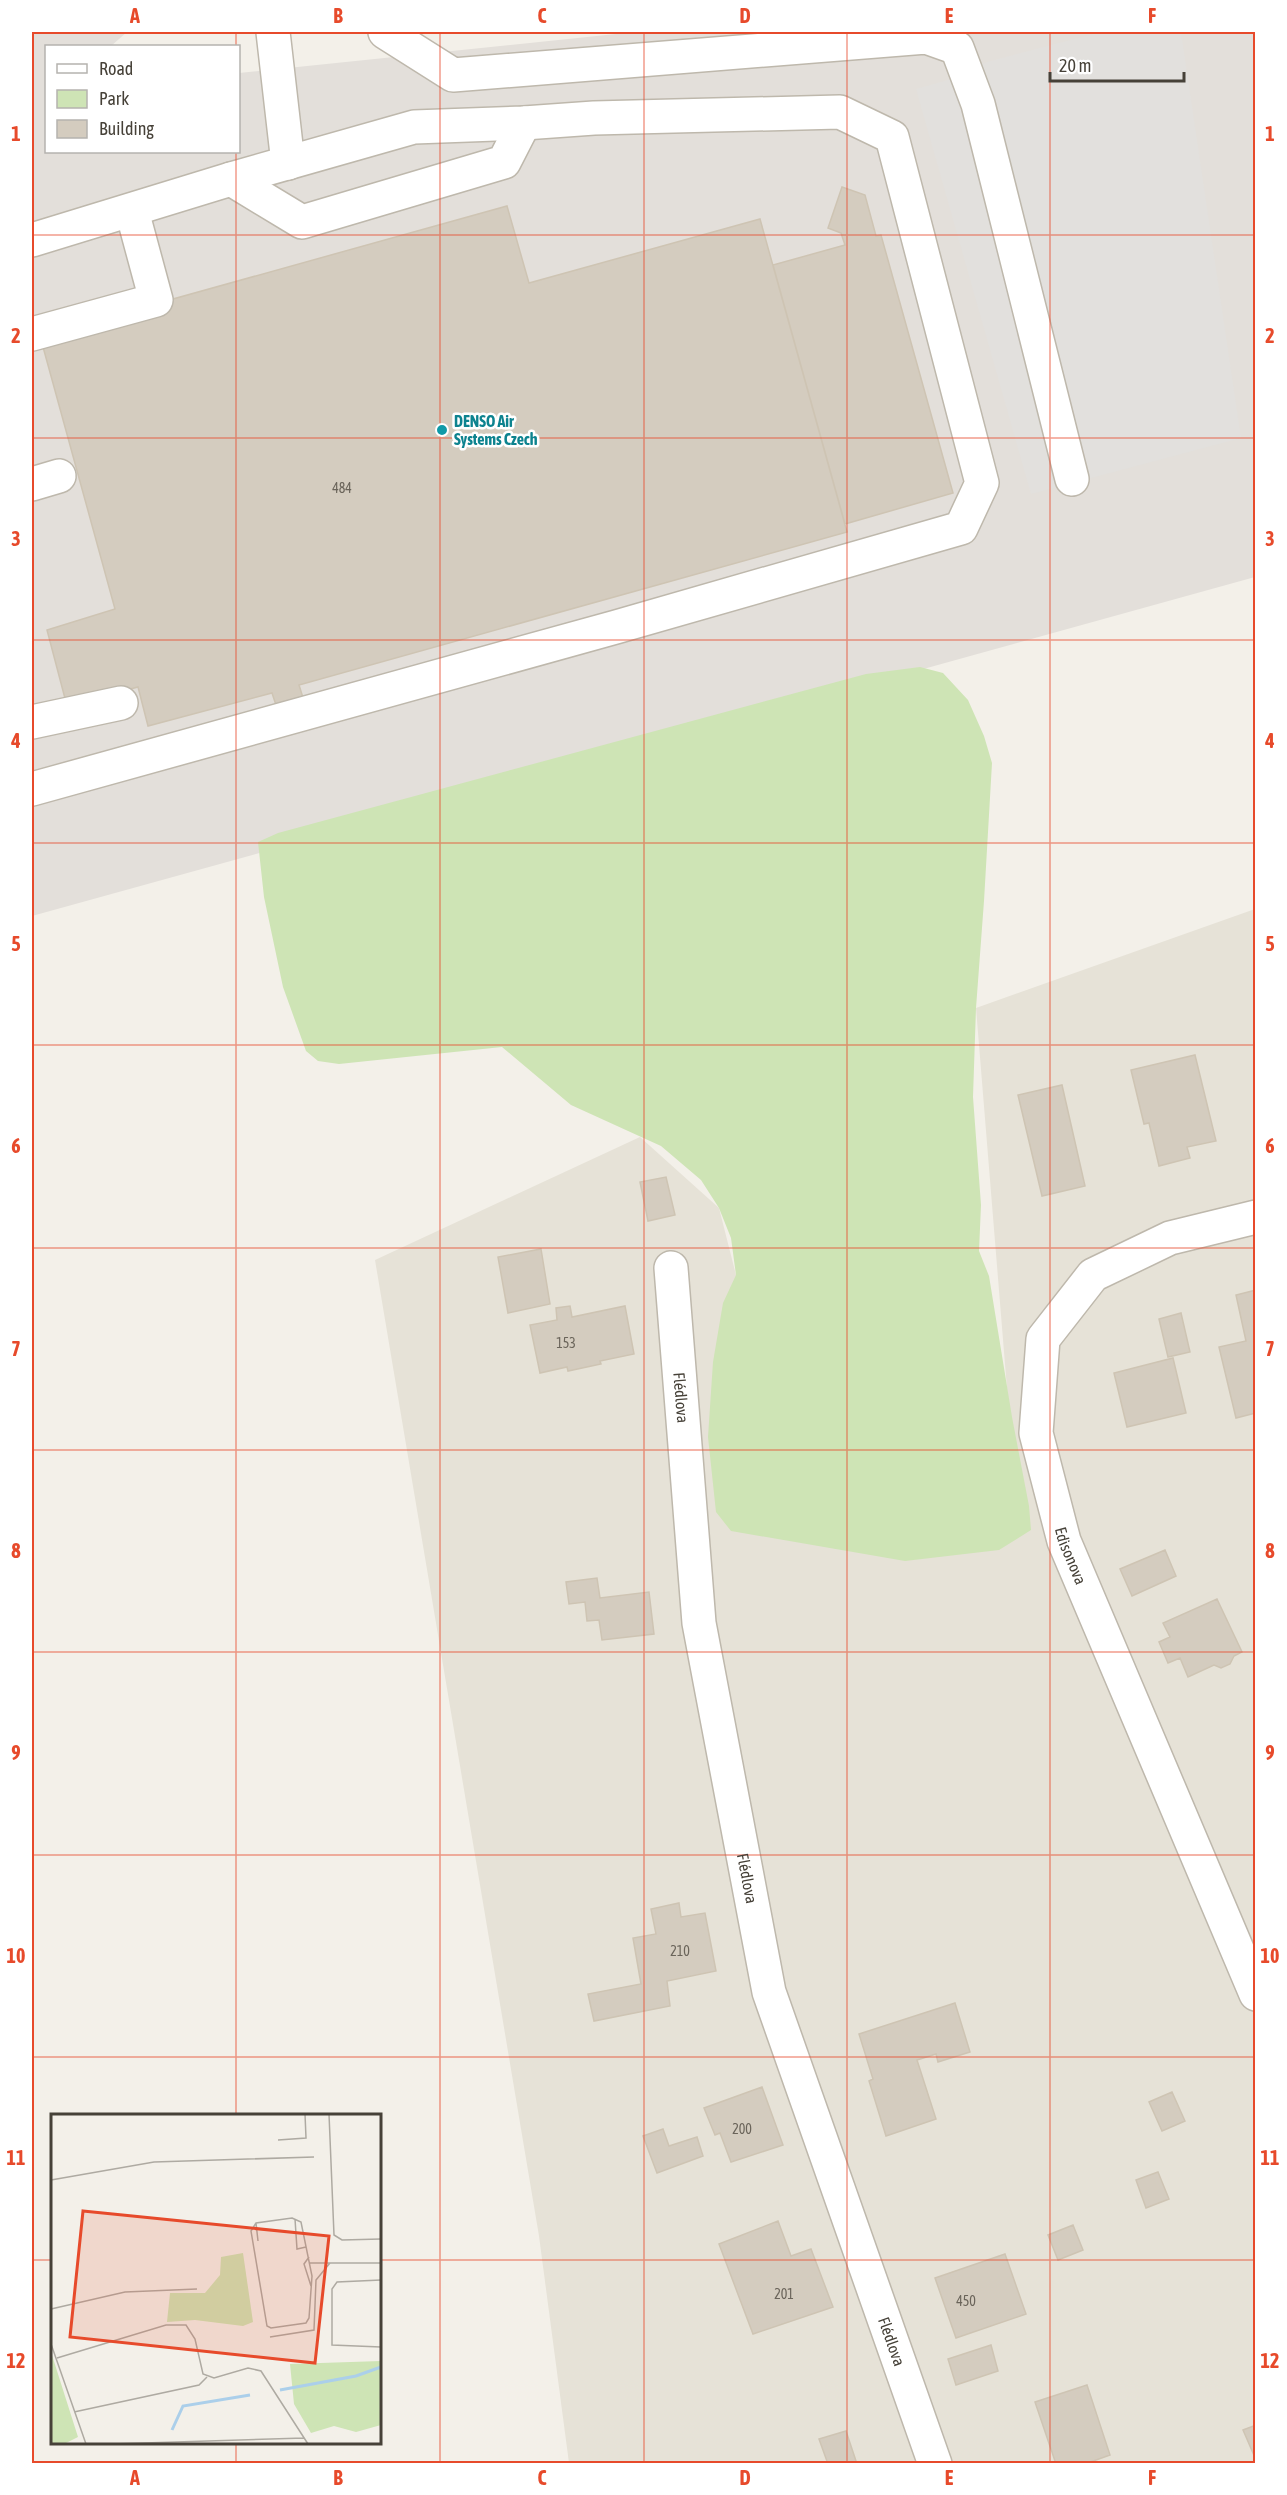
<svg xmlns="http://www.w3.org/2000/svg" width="1287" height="2495" font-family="'Asap Condensed',sans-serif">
<rect width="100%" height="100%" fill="#f3f0e9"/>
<path fill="#e6e2d7" d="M 1255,909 L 1255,2463 L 569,2463 L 539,2236 L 375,1260 L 640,1137 L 719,1208 L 736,1275 L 1019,1536 L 976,1008 Z"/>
<path fill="#e3dfda" d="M 32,32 L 127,32 L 111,46 L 46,46 L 46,152 L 238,152 L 239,73 L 635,32 L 1255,32 L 1255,577 L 32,916 Z"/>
<path fill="#cee4b5" d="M 920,667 L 943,673 L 968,700 L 984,736 L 992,763 L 984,901 L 976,1008 L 973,1097 L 981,1205 L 979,1251 L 989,1276 L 1012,1417 L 1029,1506 L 1031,1530 L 999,1550 L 905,1561 L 731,1531 L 716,1512 L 708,1437 L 713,1362 L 723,1303 L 736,1275 L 731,1238 L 719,1208 L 701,1180 L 661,1146 L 571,1105 L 502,1047 L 339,1064 L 318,1061 L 306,1051 L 283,987 L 264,897 L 258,842 L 278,833 L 866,674 Z"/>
<path fill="#e2e0dd" d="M 1101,32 L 1181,32 L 1241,438 L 1031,494 L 916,89 L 951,79 L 987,62 Z"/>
<path fill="#d4ccbf" stroke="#cec4b3" stroke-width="1.5" d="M 842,187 L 865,195 L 876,236 L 881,235 L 953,493 L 845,524 L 773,265 L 845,245 L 841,233 L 828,228 Z
M 507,206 L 529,283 L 760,219 L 847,532 L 299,685 L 304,701 L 277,708 L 272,693 L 148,726 L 138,687 L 67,706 L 47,630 L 115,609 L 40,336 Z
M 1195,1055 L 1216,1141 L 1187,1147 L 1190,1158 L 1159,1166 L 1149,1123 L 1144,1124 L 1131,1070 Z
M 1062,1085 L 1085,1186 L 1042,1196 L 1018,1095 Z
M 666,1177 L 675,1215 L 648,1221 L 640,1182 Z
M 541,1249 L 550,1304 L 508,1313 L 498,1257 Z
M 1256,1290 L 1256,1413 L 1236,1418 L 1219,1347 L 1246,1341 L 1236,1295 Z
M 570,1306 L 572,1317 L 625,1306 L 634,1354 L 600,1361 L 601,1364 L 568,1371 L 567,1367 L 540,1373 L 530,1325 L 557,1320 L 556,1308 Z
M 1181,1313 L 1190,1352 L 1168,1357 L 1159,1319 Z
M 1173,1358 L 1186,1413 L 1127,1427 L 1114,1373 Z
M 1165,1550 L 1176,1576 L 1132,1596 L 1120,1569 Z
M 597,1578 L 600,1598 L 649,1592 L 654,1634 L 602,1640 L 599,1620 L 587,1621 L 585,1602 L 569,1604 L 566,1582 Z
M 1217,1599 L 1242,1652 L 1234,1656 L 1230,1664 L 1221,1668 L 1214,1665 L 1188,1677 L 1180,1658 L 1168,1663 L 1159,1642 L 1170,1637 L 1163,1623 Z
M 679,1903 L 681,1917 L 705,1913 L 716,1971 L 667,1981 L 670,2006 L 594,2021 L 588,1994 L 641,1984 L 633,1938 L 656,1934 L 651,1909 Z
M 955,2003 L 970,2052 L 938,2062 L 936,2054 L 917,2060 L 936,2119 L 886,2136 L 869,2081 L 873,2079 L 859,2034 Z
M 762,2087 L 783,2145 L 731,2162 L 720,2133 L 715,2135 L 704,2108 Z
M 1172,2092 L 1185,2121 L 1162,2131 L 1149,2102 Z
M 663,2129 L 669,2146 L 697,2137 L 703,2156 L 657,2173 L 643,2136 Z
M 1158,2172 L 1169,2199 L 1146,2208 L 1136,2180 Z
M 778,2221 L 791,2256 L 811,2249 L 833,2307 L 753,2334 L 719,2244 Z
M 1073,2225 L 1083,2250 L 1058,2260 L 1048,2235 Z
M 1005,2254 L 1026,2314 L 956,2338 L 935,2278 Z
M 991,2345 L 998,2371 L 956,2385 L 948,2359 Z
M 1087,2385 L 1110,2455 L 1085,2464 L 1056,2464 L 1035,2402 Z
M 1256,2425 L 1256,2460 L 1243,2430 Z
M 846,2431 L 857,2464 L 828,2464 L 819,2439 Z"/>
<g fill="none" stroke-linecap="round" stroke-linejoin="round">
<defs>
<g id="minor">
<path d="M 273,32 L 288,163"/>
<path d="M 385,32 L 453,75 L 926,37 L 957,48 L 978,104 L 1072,479"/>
<path d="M 231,179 L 302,222 L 504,162 L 524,123"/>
<path d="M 32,240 L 231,179 L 414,127 L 524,123 L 594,118 L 840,112 L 892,137 L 982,483 L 961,528 L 616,627 L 32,789"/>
<path d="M 32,334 L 156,300 L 132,211"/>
<path d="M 32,484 L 59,476"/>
<path d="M 32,722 L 121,703"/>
<path id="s1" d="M 1256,1217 L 1170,1238 L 1093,1275 L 1043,1339 L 1036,1433 L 1064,1541 L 1256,1994"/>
<path id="s2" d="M 671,1268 L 699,1623 L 769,1992 L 935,2464"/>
</g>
</defs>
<use href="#minor" stroke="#beb8ac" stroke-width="36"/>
<use href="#minor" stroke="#fff" stroke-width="33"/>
</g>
<path fill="none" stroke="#e74a2b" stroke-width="1.5" stroke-opacity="0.55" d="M 236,32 L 236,46M 440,32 L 440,2464M 644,32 L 644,2464M 847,32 L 847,2464M 1050,32 L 1050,2464M 236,152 L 236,2116M 32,235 L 1256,235M 32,438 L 1256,438M 32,640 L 1256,640M 32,843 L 1256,843M 32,1045 L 1256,1045M 32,1248 L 1256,1248M 32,1450 L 1256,1450M 32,1652 L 1256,1652M 32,1855 L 1256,1855M 32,2057 L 1256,2057M 32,2260 L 52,2260M 380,2260 L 1256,2260M 236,2442 L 236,2464"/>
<circle fill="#0f9aa8" stroke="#fff" stroke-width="2" cx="442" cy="430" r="6"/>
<g text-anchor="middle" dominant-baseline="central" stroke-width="5" stroke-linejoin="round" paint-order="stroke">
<g font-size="14" fill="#6a645a">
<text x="342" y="488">484</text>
<text x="566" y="1343">153</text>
<text x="680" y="1951">210</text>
<text x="742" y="2129">200</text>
<text x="784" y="2294">201</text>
<text x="966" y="2301">450</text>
</g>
<g font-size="16" font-weight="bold" fill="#0d838f" stroke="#fff" text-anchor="start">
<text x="454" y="421">DENSO Air<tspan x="454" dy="18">Systems Czech</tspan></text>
</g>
<g font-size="16" fill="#464138" stroke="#fff">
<text stroke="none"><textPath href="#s2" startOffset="130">Flédlova</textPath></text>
<text stroke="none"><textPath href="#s1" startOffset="477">Edisonova</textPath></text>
<text stroke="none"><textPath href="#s2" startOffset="616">Flédlova</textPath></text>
<text stroke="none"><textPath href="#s2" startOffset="1102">Flédlova</textPath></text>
</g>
</g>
<g transform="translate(51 2114)">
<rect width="330" height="330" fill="#f3f0e9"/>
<path d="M 192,139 L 202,208 L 192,212 L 144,206 L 116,208 L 119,179 L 154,179 L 169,161 L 170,143 ZM 0,238 L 27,323 L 13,330 L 0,330 ZM 330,247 L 330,311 L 305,318 L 283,312 L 260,319 L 243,290 L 239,250 Z" fill="#cee4b5"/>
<path fill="none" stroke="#abcfea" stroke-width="3" d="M 229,276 L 305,262 L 330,253M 121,316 L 132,292 L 199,281"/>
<path fill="none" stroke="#aeaaa2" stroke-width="1.5" d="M 278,0 L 283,121 L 291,126 L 330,125M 227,26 L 255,24 L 254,0M 0,66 L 103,48 L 263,43M 241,104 L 250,108 L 261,162 L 258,204 L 255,209 L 220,214 L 216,212 L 200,117 L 205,109 ZM 244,105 L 246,135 L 255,133M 205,109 L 207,127M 258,143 L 253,150 L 260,172M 259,149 L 330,149M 330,166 L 286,168 L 281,175 L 281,231 L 330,233M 0,195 L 74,178 L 146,175M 219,223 L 263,216 L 265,166 L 279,149M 0,230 L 35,330M 6,244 L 115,211 L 135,211 L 144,225 L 152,260 L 163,264 L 197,254 L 210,257 L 257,330M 23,298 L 148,271 L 156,263M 61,330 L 253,324"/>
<path fill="#e74a2b" fill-opacity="0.15" stroke="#e74a2b" stroke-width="3" d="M 32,97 L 278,122 L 264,249 L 19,223 Z"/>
<rect width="330" height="330" fill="none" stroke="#464138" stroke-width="3"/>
</g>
<rect width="1287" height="2495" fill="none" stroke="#ffffff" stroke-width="66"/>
<rect x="45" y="45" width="195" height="108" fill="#ffffff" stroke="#b5b3af" stroke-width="1.5"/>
<rect x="57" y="64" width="30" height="9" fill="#ffffff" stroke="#b5b3af" stroke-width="1.5"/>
<text x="99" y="75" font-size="18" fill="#464138">Road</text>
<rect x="57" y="90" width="30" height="18" fill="#cee4b5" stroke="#b5b3af" stroke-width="1.5"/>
<text x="99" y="105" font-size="18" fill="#464138">Park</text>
<rect x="57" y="120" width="30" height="18" fill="#d4ccbf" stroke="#b5b3af" stroke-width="1.5"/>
<text x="99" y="135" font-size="18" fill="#464138">Building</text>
<path d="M1050 72v9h134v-9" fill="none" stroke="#464138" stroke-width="3"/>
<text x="1059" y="72" font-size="18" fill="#464138" stroke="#ffffff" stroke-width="4.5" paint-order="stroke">20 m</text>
<rect x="33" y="33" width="1221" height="2429" fill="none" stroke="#e74a2b" stroke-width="2"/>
<g font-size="20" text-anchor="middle" font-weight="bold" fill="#e74a2b">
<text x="135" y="23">A</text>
<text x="338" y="23">B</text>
<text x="542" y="23">C</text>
<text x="745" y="23">D</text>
<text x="949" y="23">E</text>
<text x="1152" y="23">F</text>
<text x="16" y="141">1</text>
<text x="1270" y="141">1</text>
<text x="16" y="343">2</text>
<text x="1270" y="343">2</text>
<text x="16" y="546">3</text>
<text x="1270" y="546">3</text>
<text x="16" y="748">4</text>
<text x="1270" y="748">4</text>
<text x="16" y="951">5</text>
<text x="1270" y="951">5</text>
<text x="16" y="1153">6</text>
<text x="1270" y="1153">6</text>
<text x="16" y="1356">7</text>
<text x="1270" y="1356">7</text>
<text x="16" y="1558">8</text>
<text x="1270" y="1558">8</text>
<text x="16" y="1760">9</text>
<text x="1270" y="1760">9</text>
<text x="16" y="1963">10</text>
<text x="1270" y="1963">10</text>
<text x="16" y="2165">11</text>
<text x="1270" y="2165">11</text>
<text x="16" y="2368">12</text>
<text x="1270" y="2368">12</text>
<text x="135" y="2485">A</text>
<text x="338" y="2485">B</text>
<text x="542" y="2485">C</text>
<text x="745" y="2485">D</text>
<text x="949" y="2485">E</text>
<text x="1152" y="2485">F</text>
</g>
</svg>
